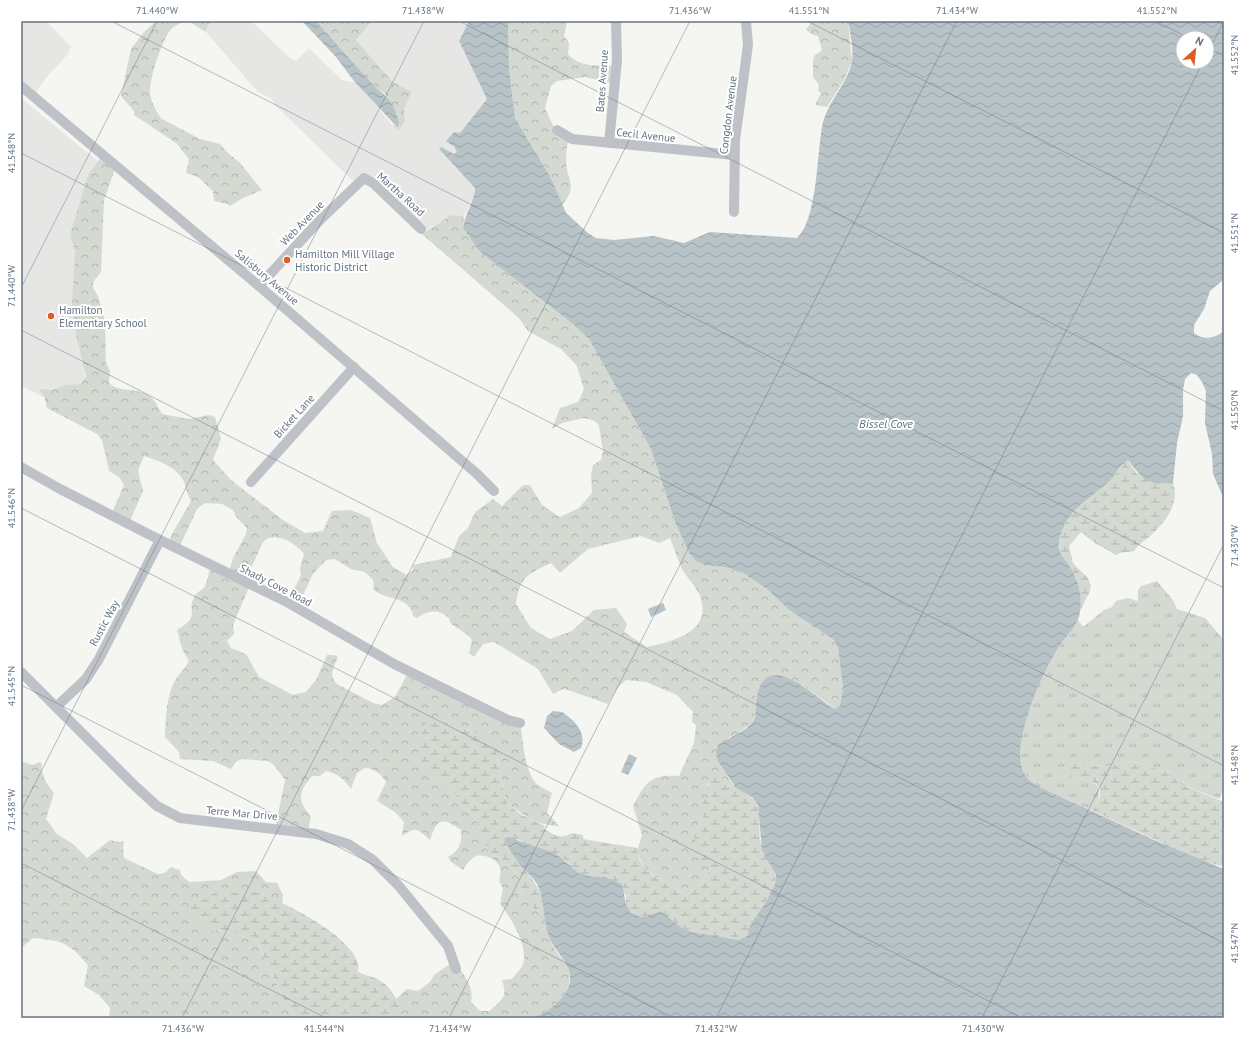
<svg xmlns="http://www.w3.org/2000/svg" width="1245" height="1039" font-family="'PT Sans',sans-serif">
<defs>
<pattern id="grass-tufts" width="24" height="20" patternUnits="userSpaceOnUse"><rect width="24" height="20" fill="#d4dad1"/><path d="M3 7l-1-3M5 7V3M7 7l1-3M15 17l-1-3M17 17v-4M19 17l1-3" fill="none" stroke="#b0b5af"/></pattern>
<pattern id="forest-crowns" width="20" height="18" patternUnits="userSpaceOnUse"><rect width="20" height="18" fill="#d4dad1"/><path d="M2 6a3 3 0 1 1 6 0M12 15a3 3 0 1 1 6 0" fill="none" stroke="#b0b5af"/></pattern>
<pattern id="wetland-marsh" width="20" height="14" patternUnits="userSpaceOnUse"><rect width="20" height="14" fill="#d4dad1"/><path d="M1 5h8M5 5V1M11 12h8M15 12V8" fill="none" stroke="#b0b5af"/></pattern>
<pattern id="water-waves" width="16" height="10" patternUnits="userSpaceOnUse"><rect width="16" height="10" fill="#b8c3c8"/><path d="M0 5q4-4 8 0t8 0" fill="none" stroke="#99a3a8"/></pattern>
</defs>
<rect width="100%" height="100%" fill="#f5f5f1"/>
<path fill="#e6e7e5" d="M 21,21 L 46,21 L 71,47 L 67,55 L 45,79 L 32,98 L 21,90 Z
M 213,21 L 251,21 L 291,59 L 296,61 L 309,48 L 342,80 L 357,83 L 394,127 L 405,121 L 404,109 L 412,92 L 392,81 L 356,40 L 372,21 L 469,21 L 459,41 L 487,99 L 460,133 L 447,141 L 457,152 L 454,154 L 441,147 L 439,149 L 475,188 L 474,196 L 464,216 L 451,215 L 425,231 L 370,187 L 352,180 L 275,105 L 272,99 L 258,92 L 206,32 L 208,25 Z
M 21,98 L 105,167 L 77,245 L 87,419 L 21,386 Z"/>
<path fill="url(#grass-tufts)" d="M 1157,581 L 1173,600 L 1177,609 L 1205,618 L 1224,640 L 1224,789 L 1219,799 L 1217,798 L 1180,784 L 1170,773 L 1132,761 L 1104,767 L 1077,763 L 1072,776 C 1097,784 1107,782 1093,811 L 1040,787 C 1034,783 1027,779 1024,773 C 1009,743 1043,671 1060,645 C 1066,637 1074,630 1078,620 L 1083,627 L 1104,610 L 1112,607 L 1116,601 L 1128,598 L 1138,601 L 1138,590 L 1141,586 Z"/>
<path fill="url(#forest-crowns)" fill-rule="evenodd" d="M 156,21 L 187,21 C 180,23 174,25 169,32 C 161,44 150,77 150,91 C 150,100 156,112 162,119 L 200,139 L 220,144 L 228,153 L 240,163 L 262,190 L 243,198 L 230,206 L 227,204 L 214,201 L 213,191 L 198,177 L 186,173 L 189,159 L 176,143 L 134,115 L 134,111 L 121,96 L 131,49 L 144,32 Z
M 188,21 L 213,21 L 208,25 L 206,32 Z
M 316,21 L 372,21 L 356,40 L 392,81 L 412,92 L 404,109 L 405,121 L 399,130 L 393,126 L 393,124 L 397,127 L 386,94 L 377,89 Z
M 508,21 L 567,21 L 564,36 L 569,43 L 568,54 C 579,68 599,65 615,66 L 612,84 L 586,77 L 557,81 L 551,86 L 545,108 L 558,137 L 567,138 L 568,141 C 567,147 566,154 566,160 C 566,179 579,186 562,205 L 551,178 L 515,118 L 509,67 Z
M 812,21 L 848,21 L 852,61 L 844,80 L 827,107 L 815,105 L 821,93 L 818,91 L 819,85 L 813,77 L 813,61 L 814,56 L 822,50 L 818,36 L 813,35 L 806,30 Z
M 101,157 L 115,169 L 104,200 L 101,272 L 93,282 L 93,288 L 98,296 L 105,320 L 106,363 L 110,371 L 109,383 C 120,394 141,386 152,398 C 156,402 159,409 162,414 L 189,419 L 209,415 L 215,417 L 221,439 L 213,460 L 231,480 L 283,520 L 305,533 L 323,531 L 332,511 L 351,510 L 370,518 L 377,543 L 393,567 L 407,575 L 413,570 L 413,565 L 451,557 L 459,536 L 468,528 L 475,512 L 493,499 L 502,506 L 523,485 L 530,485 L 542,505 L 560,517 L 579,508 L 592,493 L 591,475 L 593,465 L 601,460 L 603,451 L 599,426 L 595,421 L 584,418 L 562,423 L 552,429 L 560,408 L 578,402 L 584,389 L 577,366 L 561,349 L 528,331 L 519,318 L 422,234 L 451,215 L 464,216 L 463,228 L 480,252 L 573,324 L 589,339 L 651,449 L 675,522 L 689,553 L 696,561 L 704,565 L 725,567 L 743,573 L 767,589 L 789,610 L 834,640 L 838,648 L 843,688 L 840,705 L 835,709 L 804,686 L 787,677 L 777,675 L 769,677 L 756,695 L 756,713 L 752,723 L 737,734 L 728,738 L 719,763 L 733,785 L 727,786 L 724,779 L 707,784 L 712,795 L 701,810 L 703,817 L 694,835 L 711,868 L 703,881 L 687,895 L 664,883 L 644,867 L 637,852 L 642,835 L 633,806 C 645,783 650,774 679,776 L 694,743 L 696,725 L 692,722 L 693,712 L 677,695 L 646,682 L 626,680 L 619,686 L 608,704 L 568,690 L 563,689 L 553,694 L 538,669 L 494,642 L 483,644 L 474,657 L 469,653 L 472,640 C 467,632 460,631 453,625 C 450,623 450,619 448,617 C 438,608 426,611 417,618 L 413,616 C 410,596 385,600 374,590 L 373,580 L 365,572 L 351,569 L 335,559 L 326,560 L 313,574 L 297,607 L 288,602 L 301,575 L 300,569 L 304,554 C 296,544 275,530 263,542 L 246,579 L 250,585 L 233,625 L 234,634 L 227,641 L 231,648 L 246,654 L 259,677 L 293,695 L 306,692 L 316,680 L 327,655 L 334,655 L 338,657 C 334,667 328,675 337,684 L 373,703 L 382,705 L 395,697 L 409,671 L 520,721 C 523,738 524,774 538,785 C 542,788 548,790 552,793 L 547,813 L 559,826 C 536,825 524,816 506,802 L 496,751 L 471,730 L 455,728 L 436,720 L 431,777 L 451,786 L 460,803 L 474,815 L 479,828 L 485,837 L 487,850 L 493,856 L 500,857 L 507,863 L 519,878 L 521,892 L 534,903 L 534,909 L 545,916 C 547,928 549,940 556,951 C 560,958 568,963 569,971 C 573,995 551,1011 532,1018 L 404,1018 L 396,999 L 407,989 L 418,991 L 430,982 L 434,975 L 454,961 C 462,972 475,987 471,1002 L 480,1011 L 490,1011 C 502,999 508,998 502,980 L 512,979 C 515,974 522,969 523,964 C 529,947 510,916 500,904 L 503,888 C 496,878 502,877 500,868 C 498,859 484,854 476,856 C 470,859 466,865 463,870 L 451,862 L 448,857 C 460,850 462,843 461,830 C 442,817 437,818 430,840 C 418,829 416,826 402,836 L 404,822 L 395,812 L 377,801 L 386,782 C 381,774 375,769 365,768 L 357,773 L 351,789 C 344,779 339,774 326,771 L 320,776 L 312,776 C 298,792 297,801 311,816 L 307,835 L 276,832 C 277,814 282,797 285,780 L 274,765 L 268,761 L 242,759 L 236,762 L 231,769 L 213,761 L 180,759 L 179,752 L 165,737 C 166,719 166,695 176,679 C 180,673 185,668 189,661 L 182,649 L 177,630 C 202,615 186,614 194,597 C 196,592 202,591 205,586 C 208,580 209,571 211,565 L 229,572 L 233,558 L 246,534 L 247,528 L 237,518 L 233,510 L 222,504 L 205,503 L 197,509 L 179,548 L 168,543 C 174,528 183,516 191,501 C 186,493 186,485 183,480 C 175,466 159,461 144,456 L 138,470 L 143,491 L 129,523 L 111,515 L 124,485 L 119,477 L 109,471 L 102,440 L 97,434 L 47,408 L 44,396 L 39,389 L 52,390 L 66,385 L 81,384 L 86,376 L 76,335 L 72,305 L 75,251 L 70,235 L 88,175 ZM 641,536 L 659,543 L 670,538 C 674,548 677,558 681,567 C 686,577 696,586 700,596 C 713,632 674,641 647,647 L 624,632 L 627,624 L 616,608 L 594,610 L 572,631 L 550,639 L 531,628 L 516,604 C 520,576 527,575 551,563 L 560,573 L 588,549 Z
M 21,761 L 32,765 L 40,762 L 42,764 C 40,774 48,786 54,793 L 46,819 L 57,834 L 73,844 L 87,858 L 110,840 L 118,842 L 124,841 L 123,848 L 124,858 L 158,874 L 165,873 L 171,867 L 180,870 L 181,875 L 189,882 L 221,880 L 237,872 L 256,871 L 266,882 L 277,883 L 283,895 L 282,903 L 262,894 L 217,931 L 225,930 L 257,941 L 283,998 L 295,1018 L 109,1018 L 110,1008 L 99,995 L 84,986 L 88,965 C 68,942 63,941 33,938 L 21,948 Z"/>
<path fill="url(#wetland-marsh)" d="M 1128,460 L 1136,473 L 1162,484 L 1173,483 C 1182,507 1158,531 1140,544 C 1138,546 1136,549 1134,551 C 1128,553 1122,551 1116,555 L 1095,543 L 1081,532 L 1069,546 L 1073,563 L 1088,578 L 1091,586 L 1090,591 L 1080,611 C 1081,599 1080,585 1075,575 C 1070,566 1063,561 1060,551 C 1051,520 1096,494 1114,475 C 1120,470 1122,464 1128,460 Z
M 428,720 L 436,720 L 455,728 L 471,730 L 484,737 L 496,751 L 506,802 L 520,814 L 545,826 L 544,829 C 554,835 561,840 572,833 L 583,835 L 583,839 L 638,848 C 634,869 671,887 687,895 L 703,881 L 711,868 L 701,862 L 694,835 L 703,817 L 701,810 L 703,801 L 712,795 L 706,784 L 709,785 L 711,779 L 718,777 L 724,779 L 728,786 C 729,786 731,785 733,785 C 738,786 755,799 757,804 C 761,812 758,832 761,843 C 765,856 778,869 775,882 C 771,902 753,917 747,936 L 739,940 L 692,932 L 683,929 L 661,911 L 642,917 L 630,913 L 626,904 L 626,895 L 605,877 L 588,876 L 579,873 L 563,859 L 517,839 L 513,855 C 528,877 545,887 545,916 L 534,909 L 533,903 L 521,892 L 519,878 L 507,863 L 500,857 L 493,856 L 487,850 L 485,837 L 479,828 L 474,815 L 460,803 L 451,786 L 431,777 L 424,768 L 418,738 Z
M 1132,761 L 1170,773 L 1180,784 L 1224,802 L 1224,859 L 1222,866 L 1202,861 L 1093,811 L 1100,796 L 1100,788 L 1095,783 L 1072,776 L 1061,769 L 1062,767 L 1077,763 L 1104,767 Z
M 252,891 C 276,897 365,941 358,971 C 363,976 368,975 375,978 C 392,985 398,1002 404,1018 L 295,1018 L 283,998 L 257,941 L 225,930 L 211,931 L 191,913 L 191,906 C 207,893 232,893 252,891 Z"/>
<path fill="url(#water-waves)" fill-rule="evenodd" d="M 302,21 L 316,21 L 377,89 C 391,98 395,108 399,123 L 397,127 L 354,81 L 336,57 Z
M 469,21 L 508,21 L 509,67 L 515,118 L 551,178 L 566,213 L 588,233 L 596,238 L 614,240 L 654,236 L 684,243 L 710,232 L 797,238 C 817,220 817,155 822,127 C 827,101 848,84 852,61 C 854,48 850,34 848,21 L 1223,21 L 1224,279 L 1210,291 L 1204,309 L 1194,325 L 1194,333 C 1205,341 1213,338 1224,332 L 1224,499 L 1213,474 L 1212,454 L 1205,423 L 1206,391 L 1202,382 L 1197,375 L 1191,373 L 1185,379 L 1183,390 L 1183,416 L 1177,443 L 1173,483 C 1147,486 1142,478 1128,460 C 1119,466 1116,475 1108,482 C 1092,497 1071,508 1062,530 C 1052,555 1067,557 1075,576 C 1080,586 1082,601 1080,612 C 1078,626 1068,634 1060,645 C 1043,671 1009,744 1024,773 C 1027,780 1034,783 1040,787 L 1152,839 L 1224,869 L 1224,1018 L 532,1018 C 550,1012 578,991 568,968 C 563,956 552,947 548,934 C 543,918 545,902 538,886 C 534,878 526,872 520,865 C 514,857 509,848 504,839 L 508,837 L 555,853 L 579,873 L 588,876 L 605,877 L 622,884 L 626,904 L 631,913 L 642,917 L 661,911 L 683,929 L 692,932 L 739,940 L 747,936 L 750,926 L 766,902 L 775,884 L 776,875 L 762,850 L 758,805 L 752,797 L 736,788 L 719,763 L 716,755 L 718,745 C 729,737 743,733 752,723 C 759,714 754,701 758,691 C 772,650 817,700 835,709 L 840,705 L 843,688 L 838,648 L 834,640 L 789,610 L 767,589 L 743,573 L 725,567 L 704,565 L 696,561 L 689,553 L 675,522 L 651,449 L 589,339 L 573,324 L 480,252 L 463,228 C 465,213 475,200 475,188 L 439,149 L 441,147 L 454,154 L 457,152 L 454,147 L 446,141 L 454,132 L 460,133 L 487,99 L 459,41 ZM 1183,38 L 1207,38 L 1207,62 L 1183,62 Z
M 663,603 L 666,610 L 651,617 L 648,609 Z
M 553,711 L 562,712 C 574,720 587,732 581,748 L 574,752 L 559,744 L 544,728 L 547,716 Z
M 629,754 L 637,758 L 628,775 L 621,772 Z"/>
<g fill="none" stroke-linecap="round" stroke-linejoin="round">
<path stroke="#bec1c6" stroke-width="10" d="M 21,86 L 259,286 L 476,473 L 494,491
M 557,130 L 572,139 L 734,155
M 609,143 L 617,60 L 616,21
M 734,212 L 735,140 L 748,45 L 746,21
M 259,286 L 319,221 L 364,178 L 373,183 L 421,229
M 21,467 L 60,489 L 160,540 L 287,602 L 394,664 L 508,720 L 520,723
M 251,482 L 354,367
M 21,672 L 134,785 L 157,806 L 180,818 L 316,834 L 348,844 L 373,860 L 398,885 L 448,946 L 456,969
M 56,707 L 86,679 L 99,659 L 160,540"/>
</g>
<path fill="none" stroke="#647383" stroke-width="1" stroke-opacity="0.45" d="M 111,21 L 1224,588M 459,21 L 1224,411M 807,21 L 1224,233M 1155,21 L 1189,38M 1207,47 L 1224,56M 1207,54 L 1224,21M 21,153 L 1224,766M 21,288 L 157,21M 21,330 L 1224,943M 21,508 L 1022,1018M 21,685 L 674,1018M 21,811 L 424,21M 21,863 L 326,1018M 182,1018 L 690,21M 449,1018 L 957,21M 716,1018 L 1203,62M 982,1018 L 1224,544"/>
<g fill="#e25d25" stroke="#fff" stroke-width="1.5">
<circle cx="287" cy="260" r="4"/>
<circle cx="51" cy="316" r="4"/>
</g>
<g text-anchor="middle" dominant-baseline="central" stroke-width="4" stroke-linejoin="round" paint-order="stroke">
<g font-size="11" fill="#647383" stroke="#fff">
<text transform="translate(602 81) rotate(-86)">Bates Avenue</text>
<text transform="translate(728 115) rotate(-83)">Congdon Avenue</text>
<text transform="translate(646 135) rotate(6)">Cecil Avenue</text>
<text transform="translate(401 194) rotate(42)">Martha Road</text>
<text transform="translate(302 223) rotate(-46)">Web Avenue</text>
<text transform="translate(267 277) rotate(40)">Salisbury Avenue</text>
<text transform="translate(294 416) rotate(-48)">Bicket Lane</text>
<text transform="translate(276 585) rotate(27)">Shady Cove Road</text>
<text transform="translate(104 623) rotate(-62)">Rustic Way</text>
<text transform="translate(242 813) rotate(5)">Terre Mar Drive</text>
</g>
<g font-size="11" fill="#647383" stroke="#fff" text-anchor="start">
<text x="295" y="254">Hamilton Mill Village<tspan x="295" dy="13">Historic District</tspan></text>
<text x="59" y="310">Hamilton<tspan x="59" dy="13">Elementary School</tspan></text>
</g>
<g font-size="12" font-style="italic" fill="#60757f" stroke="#fff">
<text x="886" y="423">Bissel Cove</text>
</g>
</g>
<rect width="1245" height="1039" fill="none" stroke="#ffffff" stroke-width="44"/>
<g transform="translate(1195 50) rotate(27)"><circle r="19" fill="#ffffff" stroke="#c1c7cd"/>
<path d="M0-3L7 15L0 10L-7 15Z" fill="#e25d25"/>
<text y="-6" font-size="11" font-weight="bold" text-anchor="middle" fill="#647383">N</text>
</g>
<rect x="22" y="22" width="1201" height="995" fill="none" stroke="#647383" stroke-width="1.5"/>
<g font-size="10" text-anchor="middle" fill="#647383">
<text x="157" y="14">71.440°W</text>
<text x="423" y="14">71.438°W</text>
<text x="690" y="14">71.436°W</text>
<text x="809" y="14">41.551°N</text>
<text x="957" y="14">71.434°W</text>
<text x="1157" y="14">41.552°N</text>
<text transform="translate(1234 55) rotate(-90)" y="4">41.552°N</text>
<text transform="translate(11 153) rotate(-90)" y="4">41.548°N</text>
<text transform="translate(1234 233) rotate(-90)" y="4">41.551°N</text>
<text transform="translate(11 286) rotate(-90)" y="4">71.440°W</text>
<text transform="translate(1234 410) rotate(-90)" y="4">41.550°N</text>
<text transform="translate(11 508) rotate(-90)" y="4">41.546°N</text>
<text transform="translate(1234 546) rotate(-90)" y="4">71.430°W</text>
<text transform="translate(11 686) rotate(-90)" y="4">41.545°N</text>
<text transform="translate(1234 765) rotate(-90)" y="4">41.548°N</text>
<text transform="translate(11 810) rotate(-90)" y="4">71.438°W</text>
<text transform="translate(1234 943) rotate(-90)" y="4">41.547°N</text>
<text x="183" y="1032">71.436°W</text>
<text x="324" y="1032">41.544°N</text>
<text x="450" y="1032">71.434°W</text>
<text x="716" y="1032">71.432°W</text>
<text x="983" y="1032">71.430°W</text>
</g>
</svg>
